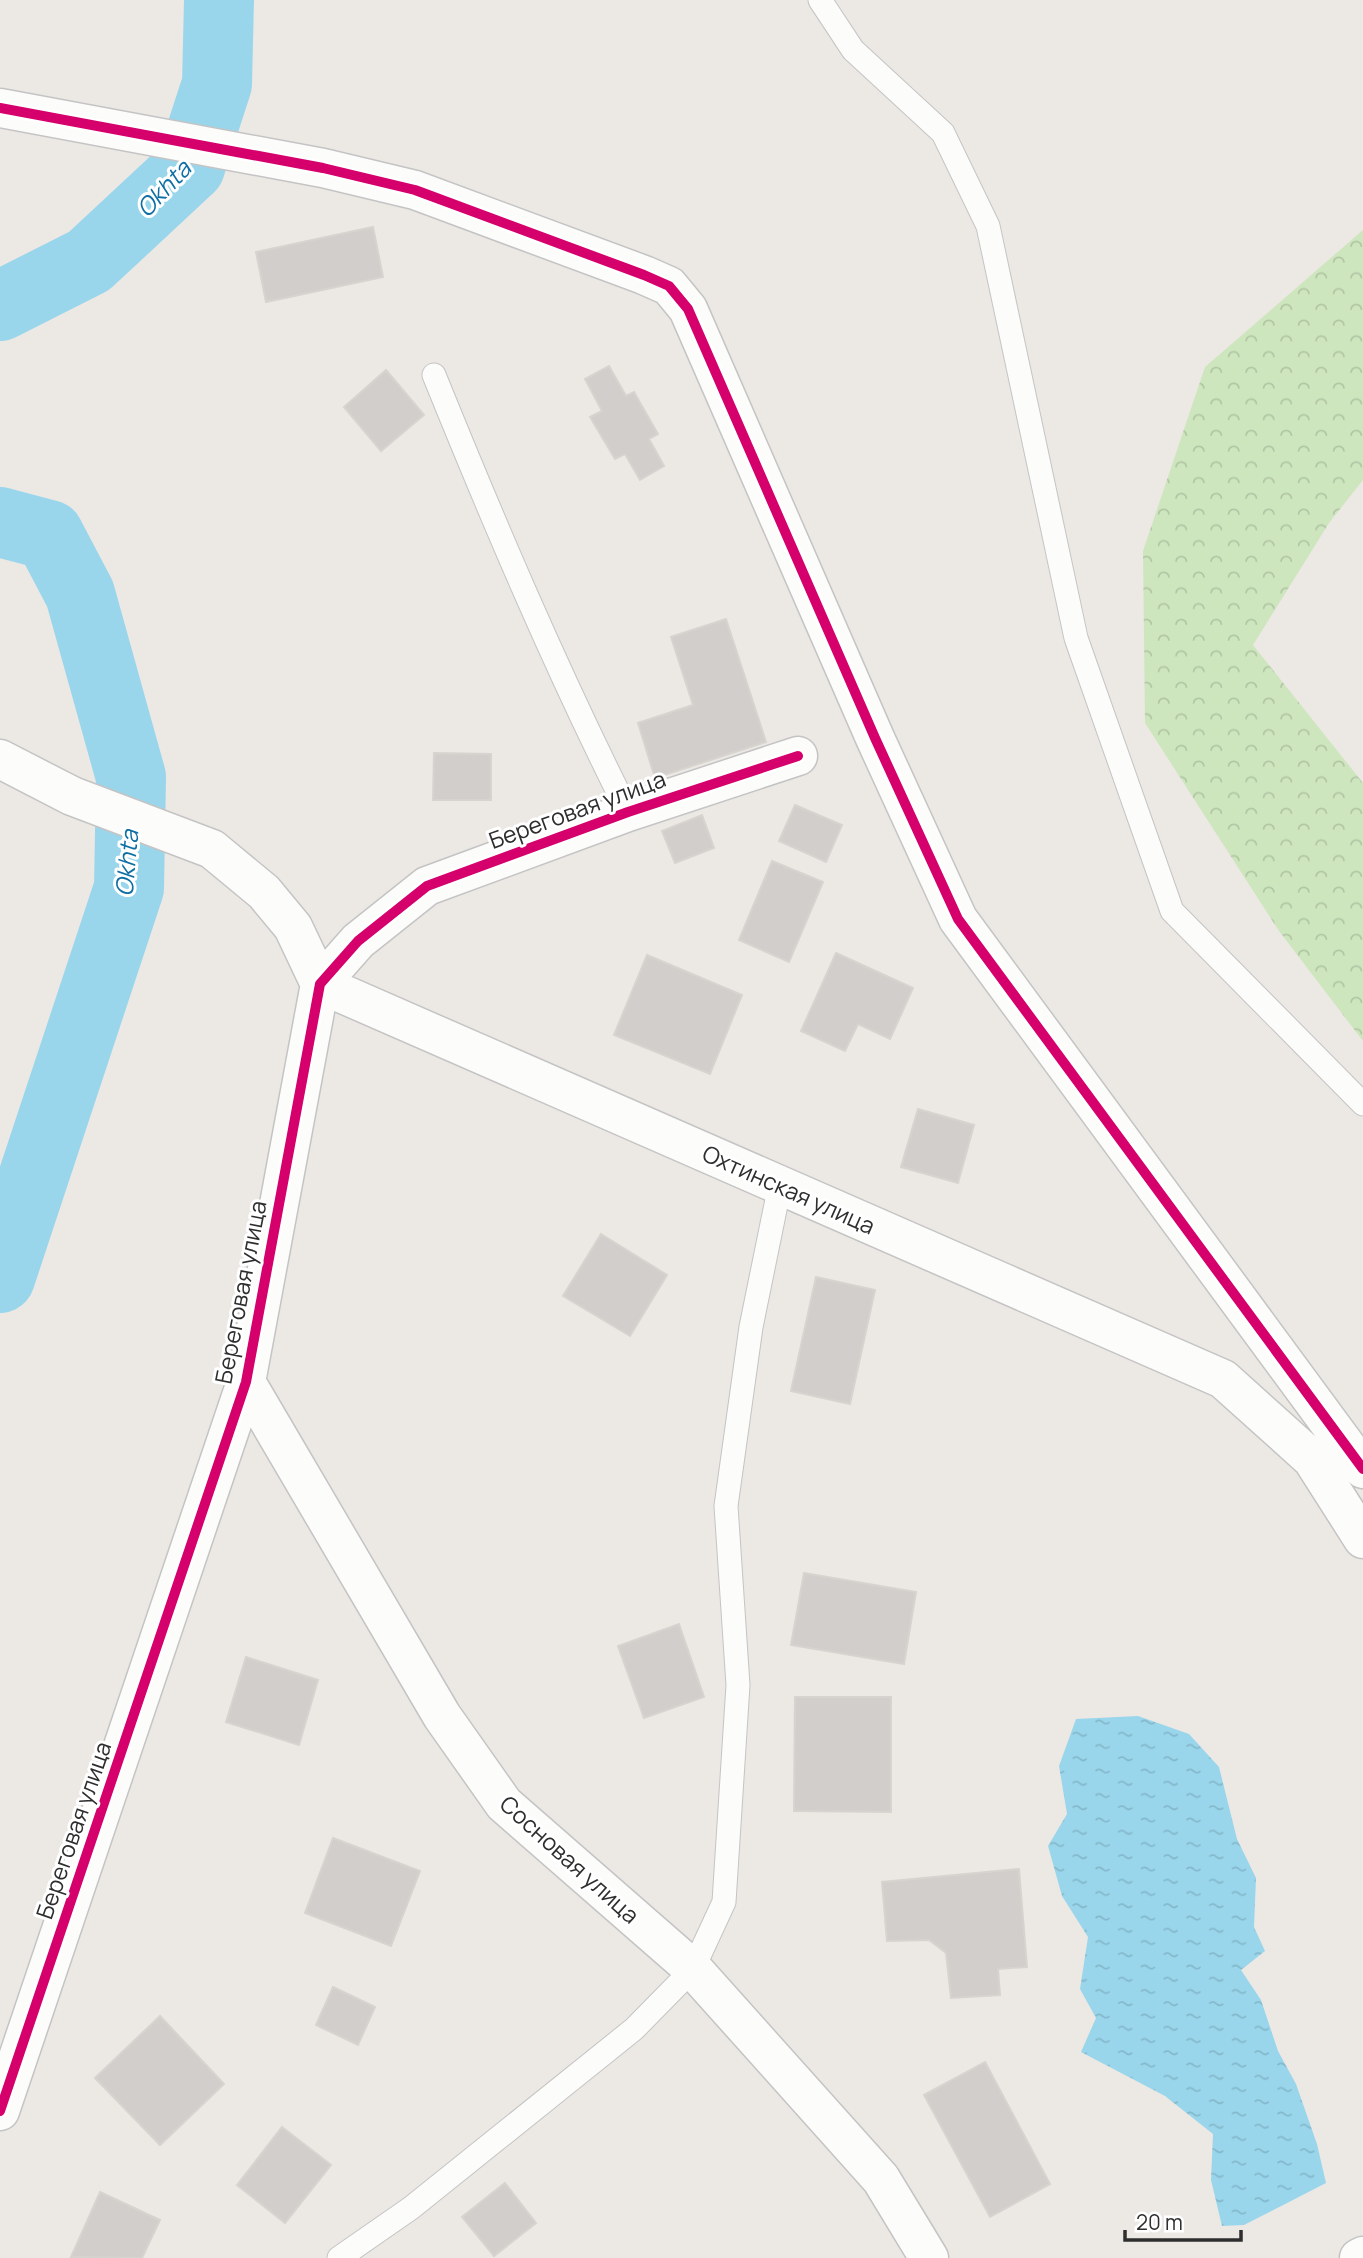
<svg xmlns="http://www.w3.org/2000/svg" width="1363" height="2258" font-family="Manrope,sans-serif">
<defs>
<pattern id="forest-crowns" width="20" height="18" patternUnits="userSpaceOnUse" patternTransform="scale(1.75)"><rect width="20" height="18" fill="#cee6be"/><path d="M2 6a3 3 0 1 1 6 0M12 15a3 3 0 1 1 6 0" fill="none" stroke="#b1c6a4"/></pattern>
<pattern id="water-ripples" width="26" height="14" patternUnits="userSpaceOnUse" patternTransform="scale(1.75)"><rect width="26" height="14" fill="#99d6ec"/><path d="M2 4q2-2 4 0t4 0M15 11q2-2 4 0t4 0" fill="none" stroke="#84b8cb"/></pattern>
</defs>
<rect width="100%" height="100%" fill="#ece8e4"/>
<path fill="url(#forest-crowns)" d="M 1363,230 L 1363,480 L 1329,523 L 1253,645 L 1363,783 L 1363,1041 L 1279,931 L 1145,723 L 1143,551 L 1205,367 Z"/>
<path fill="url(#water-ripples)" d="M 1138,1716 L 1189,1734 L 1219,1767 L 1237,1839 L 1256,1878 L 1254,1927 L 1265,1951 L 1241,1970 L 1261,2000 L 1278,2051 L 1296,2084 L 1317,2144 L 1326,2183 L 1244,2225 L 1222,2226 L 1211,2180 L 1213,2134 L 1165,2096 L 1081,2052 L 1096,2018 L 1080,1989 L 1088,1937 L 1062,1896 L 1048,1846 L 1067,1814 L 1059,1766 L 1076,1719 Z"/>
<g fill="none" stroke-linecap="round" stroke-linejoin="round">
<path stroke="#99d6ec" stroke-width="70" d="M 0,306 L 89,261 L 190,167 L 217,84 L 219,0
M 0,522 L 49,535 L 80,594 L 131,777 L 129,888 L 0,1278"/>
</g>
<path fill="#d1cecb" stroke="#d7d4d0" stroke-width="2" d="M 373,227 L 383,277 L 266,302 L 256,252 Z
M 609,366 L 626,396 L 634,392 L 658,434 L 649,439 L 664,466 L 640,480 L 625,454 L 615,459 L 590,417 L 602,411 L 585,379 Z
M 386,370 L 424,415 L 381,451 L 344,407 Z
M 726,619 L 766,742 L 655,778 L 638,723 L 693,705 L 671,637 Z
M 434,753 L 491,754 L 491,800 L 433,800 Z
M 795,805 L 842,825 L 826,862 L 779,841 Z
M 702,815 L 714,848 L 675,863 L 662,831 Z
M 772,861 L 823,882 L 789,962 L 739,940 Z
M 836,953 L 913,988 L 890,1039 L 858,1024 L 845,1051 L 801,1031 Z
M 647,955 L 742,995 L 710,1074 L 614,1035 Z
M 918,1109 L 974,1125 L 958,1183 L 901,1167 Z
M 601,1234 L 667,1275 L 630,1336 L 563,1296 Z
M 816,1277 L 875,1290 L 850,1404 L 791,1391 Z
M 804,1573 L 916,1592 L 904,1664 L 791,1645 Z
M 679,1624 L 704,1697 L 644,1718 L 618,1646 Z
M 246,1657 L 318,1680 L 299,1745 L 226,1722 Z
M 795,1697 L 891,1697 L 891,1812 L 794,1811 Z
M 333,1838 L 420,1871 L 391,1946 L 305,1913 Z
M 1019,1869 L 1027,1967 L 998,1969 L 1000,1995 L 951,1998 L 946,1953 L 929,1940 L 887,1941 L 882,1882 Z
M 333,1987 L 375,2007 L 358,2045 L 316,2025 Z
M 160,2016 L 224,2084 L 160,2145 L 95,2078 Z
M 985,2062 L 1050,2184 L 990,2217 L 924,2095 Z
M 282,2127 L 331,2165 L 285,2223 L 237,2185 Z
M 505,2183 L 536,2223 L 494,2256 L 462,2217 Z
M 100,2192 L 160,2220 L 142,2258 L 71,2257 Z"/>
<g fill="none" stroke-linecap="round" stroke-linejoin="round">
<defs>
<path id="service" d="M 820,0 L 853,50 L 943,133 L 988,226 L 1076,638 L 1172,911 L 1363,1104
M 434,375 C 494,523 556,669 628,812
M 339,2258 L 411,2208 L 634,2029 L 693,1969 L 724,1902 L 738,1685 L 726,1506 L 751,1327 L 780,1185"/>
<path id="minor" d="M 0,108 L 323,168 L 415,190 L 644,275 L 669,286 L 688,309 L 875,738 L 958,919 L 1363,1469
M 0,759 L 72,796 L 212,849 L 264,892 L 293,927 L 320,984 L 1223,1379 L 1312,1459 L 1363,1539
M 246,1382 L 442,1716 L 504,1804 L 693,1969 L 881,2179 L 929,2258
M 0,2111 L 246,1382 L 320,984 L 358,941 L 427,886 L 628,812 L 798,756
M 1359,2258 L 1363,2256"/>
</defs>
<use href="#service" stroke="#c5c4c5" stroke-width="25"/>
<use href="#minor" stroke="#c5c4c5" stroke-width="41"/>
<use href="#service" stroke="#fcfcfb" stroke-width="23"/>
<use href="#minor" stroke="#fcfcfb" stroke-width="38"/>
<defs>
<path id="cycleway" d="M 0,108 L 323,168 L 415,190 L 644,275 L 669,286 L 688,309 L 875,738 L 958,919 L 1363,1469
M 0,2111 L 246,1382 L 320,984 L 358,941 L 427,886 L 628,812 L 798,756"/>
</defs>
<use href="#cycleway" stroke="#fff" stroke-width="15"/>
<use href="#cycleway" stroke="#d6006c" stroke-width="10"/>
</g>
<g text-anchor="middle" dominant-baseline="central" stroke-width="6" stroke-linejoin="round" paint-order="stroke">
<g font-size="23" fill="#2e2e2e" stroke="#fff">
<text transform="translate(577 809) rotate(-20)">Береговая улица</text>
<text transform="translate(789 1189) rotate(24)">Охтинская улица</text>
<text transform="translate(240 1292) rotate(-79)">Береговая улица</text>
<text transform="translate(73 1830) rotate(-71)">Береговая улица</text>
<text transform="translate(570 1859) rotate(42)">Сосновая улица</text>
</g>
<g font-size="24" font-style="italic" fill="#0d6fa3" stroke="#fff">
<text transform="translate(163 188) rotate(-47)">Okhta</text>
<text transform="translate(126 863) rotate(-85)">Okhta</text>
</g>
</g>
<path d="M1125 2230v10h116v-10" fill="none" stroke="#2e2e2e" stroke-width="3.5"/>
<text x="1136" y="2230" font-size="21" fill="#2e2e2e" stroke="#ffffff" stroke-width="5" paint-order="stroke">20 m</text>
</svg>
